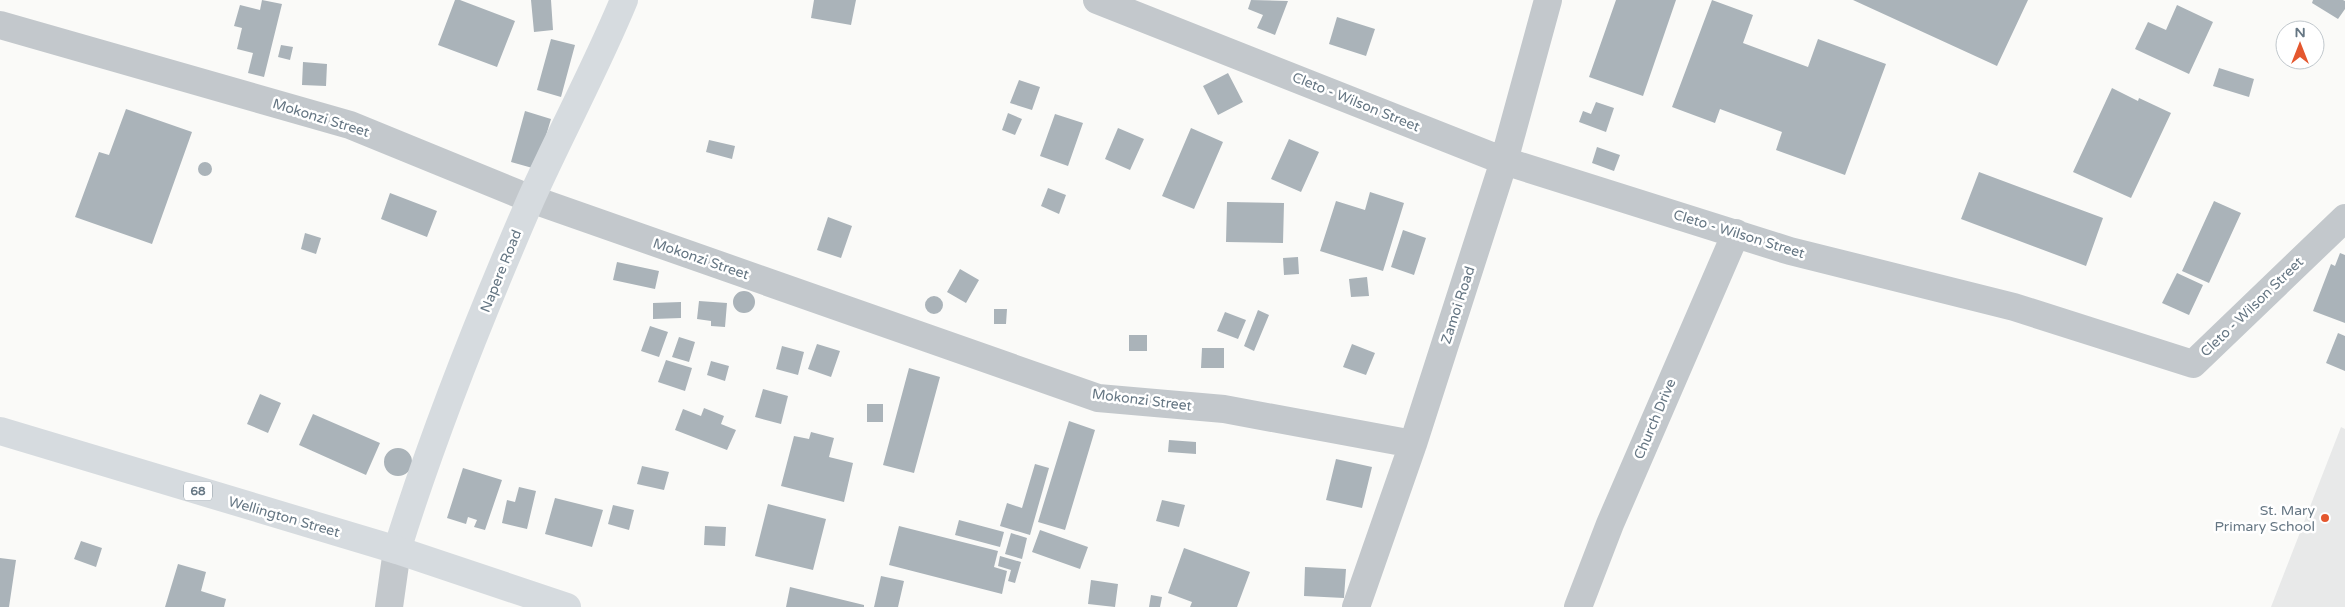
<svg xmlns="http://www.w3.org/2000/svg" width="2345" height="607" font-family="'Varela Round',sans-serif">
<rect width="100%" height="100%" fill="#fafaf8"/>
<path fill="#e8e9e9" d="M 2341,427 L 2345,429 L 2345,607 L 2271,607 Z"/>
<path fill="#aab3b9" d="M 262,0 L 282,4 L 264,77 L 248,73 L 253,53 L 237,49 L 242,28 L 234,26 L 240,5 L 260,10 Z
M 455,0 L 460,0 L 515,21 L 497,67 L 438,45 Z
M 531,0 L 551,0 L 553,30 L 534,32 Z
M 814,0 L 856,0 L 851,25 L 811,18 Z
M 1251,0 L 1288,1 L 1275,35 L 1257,28 L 1263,15 L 1248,9 Z
M 1616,0 L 1676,0 L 1643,96 L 1589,77 Z
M 1712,0 L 1753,15 L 1743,43 L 1808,67 L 1818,39 L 1886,64 L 1845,175 L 1776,150 L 1782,132 L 1720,109 L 1715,123 L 1672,107 Z
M 1853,0 L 2028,0 L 1997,66 Z
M 2313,0 L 2343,0 L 2345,1 L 2345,9 L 2338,19 L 2312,3 Z
M 2177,5 L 2213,22 L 2189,74 L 2135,49 L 2148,22 L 2166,30 Z
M 1337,17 L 1375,29 L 1366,56 L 1329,44 Z
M 551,39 L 575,45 L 561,97 L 537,90 Z
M 281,45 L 293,47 L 290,60 L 278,57 Z
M 303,62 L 327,64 L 326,86 L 302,85 Z
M 2219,68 L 2254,79 L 2249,97 L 2213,86 Z
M 1228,73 L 1243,102 L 1218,115 L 1203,86 Z
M 1019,80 L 1040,87 L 1032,110 L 1010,103 Z
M 2112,88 L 2138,101 L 2139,98 L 2171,113 L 2131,198 L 2073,172 Z
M 1596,102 L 1614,108 L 1606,132 L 1579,122 L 1583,111 L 1591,114 Z
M 126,109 L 192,132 L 152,244 L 75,217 L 99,152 L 109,155 Z
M 525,111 L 551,119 L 536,169 L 511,162 Z
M 1008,113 L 1022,119 L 1015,135 L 1002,130 Z
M 1055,114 L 1083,123 L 1068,166 L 1040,156 Z
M 1118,128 L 1144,139 L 1130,170 L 1105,159 Z
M 1191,128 L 1223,142 L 1194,209 L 1162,196 Z
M 1289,139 L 1319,152 L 1301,192 L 1271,179 Z
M 709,140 L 735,146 L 732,159 L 706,152 Z
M 1597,147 L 1620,155 L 1614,171 L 1592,163 Z
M198 169a7 7 0 1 1 14 0a7 7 0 1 1-14 0Z
M 1979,172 L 2103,218 L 2086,266 L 1961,219 Z
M 1048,188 L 1066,195 L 1059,214 L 1041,206 Z
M 1370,192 L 1404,203 L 1383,271 L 1320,251 L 1336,201 L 1365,210 Z
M 390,193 L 437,211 L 427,237 L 381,219 Z
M 2214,201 L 2241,213 L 2209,283 L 2182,271 Z
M 1227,202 L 1284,203 L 1283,243 L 1226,242 Z
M 828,217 L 852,226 L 841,258 L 817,250 Z
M 1403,230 L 1426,238 L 1414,275 L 1391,267 Z
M 305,233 L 321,238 L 316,254 L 301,249 Z
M 2340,253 L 2345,255 L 2345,323 L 2313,311 L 2331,264 L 2335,266 Z
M 1298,257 L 1299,274 L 1284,275 L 1283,258 Z
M 617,262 L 659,271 L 655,289 L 613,280 Z
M 960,269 L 979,280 L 966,303 L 947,292 Z
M 2177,273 L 2203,285 L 2189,315 L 2162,303 Z
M 1367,277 L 1369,296 L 1351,297 L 1349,279 Z
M733 302a11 11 0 1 1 22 0a11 11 0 1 1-22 0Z
M925 305a9 9 0 1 1 18 0a9 9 0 1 1-18 0Z
M 699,301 L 727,303 L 725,327 L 711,326 L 711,321 L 697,319 Z
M 681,302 L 681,318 L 653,319 L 653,303 Z
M 994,309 L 1007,309 L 1006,324 L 994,324 Z
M 1258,310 L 1269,315 L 1254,351 L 1244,346 Z
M 1225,312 L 1246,320 L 1238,339 L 1217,331 Z
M 650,326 L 668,332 L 659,357 L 641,351 Z
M 2338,333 L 2345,336 L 2345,371 L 2326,363 Z
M 1129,335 L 1147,335 L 1147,351 L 1129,351 Z
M 679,337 L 695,342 L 689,362 L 672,357 Z
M 817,344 L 840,351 L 831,377 L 808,369 Z
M 1352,344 L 1375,353 L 1366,375 L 1343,367 Z
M 782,346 L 804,352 L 798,375 L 776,369 Z
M 1202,348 L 1224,348 L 1224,368 L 1201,368 Z
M 666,360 L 692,368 L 685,391 L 658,382 Z
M 711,361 L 729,366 L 725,381 L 707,375 Z
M 909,368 L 940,377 L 914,473 L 883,465 Z
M 763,389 L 788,396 L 781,424 L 755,417 Z
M 260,394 L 281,403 L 268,433 L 247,424 Z
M 867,404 L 883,404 L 883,422 L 867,422 Z
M 704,408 L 724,416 L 721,424 L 736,430 L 727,450 L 675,430 L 683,409 L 701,416 Z
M 313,414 L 380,443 L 366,475 L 299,445 Z
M 1069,421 L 1095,430 L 1065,530 L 1038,522 Z
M 811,432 L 834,438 L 829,457 L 853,463 L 844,502 L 781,486 L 794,436 L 809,439 Z
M 1169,440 L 1196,442 L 1196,454 L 1168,452 Z
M384 462a14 14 0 1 1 28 0a14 14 0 1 1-28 0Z
M 1336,459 L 1372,467 L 1362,508 L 1326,500 Z
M 1035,464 L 1049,468 L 1030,535 L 1000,526 L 1007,503 L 1022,508 Z
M 642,466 L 669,472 L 664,490 L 637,484 Z
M 463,468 L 502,480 L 485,530 L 474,527 L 477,520 L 468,517 L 466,524 L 447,518 Z
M 519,487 L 536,491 L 527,529 L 502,523 L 507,500 L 515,502 Z
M 555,498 L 603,510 L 592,547 L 545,534 Z
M 1162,500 L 1185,505 L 1179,527 L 1156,521 Z
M 768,504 L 826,519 L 813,570 L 755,556 Z
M 613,505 L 634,510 L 629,530 L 608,524 Z
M 959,520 L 1004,532 L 1000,547 L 955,535 Z
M 705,526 L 726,527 L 725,546 L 704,545 Z
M 899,526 L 998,551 L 994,567 L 1007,571 L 1002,594 L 889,565 Z
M 1040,530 L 1088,547 L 1080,569 L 1032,552 Z
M 1011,533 L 1027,538 L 1022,559 L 1005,554 Z
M 81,541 L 102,548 L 96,567 L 74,559 Z
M 1184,548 L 1250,572 L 1237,607 L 1190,607 L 1192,602 L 1168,593 Z
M 1000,556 L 1021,562 L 1015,583 L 1008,581 L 1011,570 L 998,566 Z
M 0,558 L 16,560 L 9,607 L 0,607 Z
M 178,564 L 206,572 L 201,591 L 226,599 L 224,607 L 165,607 Z
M 1305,567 L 1346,569 L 1344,598 L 1304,596 Z
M 881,576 L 904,581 L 898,607 L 874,607 Z
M 1091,580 L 1118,584 L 1115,607 L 1088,604 Z
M 790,587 L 864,605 L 864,607 L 786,607 Z
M 1151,595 L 1162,597 L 1160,607 L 1149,607 Z"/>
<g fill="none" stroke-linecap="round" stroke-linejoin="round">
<path stroke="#c3c8cc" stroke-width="28" d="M 1097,0 L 1504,161 L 1790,251 L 2014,307 L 2193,364 L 2345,218
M 0,25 L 350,125 L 531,199 L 1098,398 L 1224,409 L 1413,444
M 389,607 L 397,550
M 1356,607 L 1413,444 L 1504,161 L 1548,0
M 1578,607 L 1610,524 L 1736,233"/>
<path stroke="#d6dbdf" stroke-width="28" d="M 397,550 C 434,431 481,314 531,199 C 561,132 596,68 624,0"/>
<path stroke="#d6dbdf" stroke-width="28" d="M 0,431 L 397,550 L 567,607"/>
</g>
<circle fill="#e4572e" stroke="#fff" stroke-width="2" cx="2325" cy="518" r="5"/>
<g text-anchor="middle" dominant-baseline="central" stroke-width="5" stroke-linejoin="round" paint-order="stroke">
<rect fill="#fff" stroke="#939fa8" stroke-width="1" x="184" y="481.5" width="28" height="19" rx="4"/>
<g font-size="12" font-weight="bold" fill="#657683">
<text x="198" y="491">68</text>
</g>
<g font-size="14" fill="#657683" stroke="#fff">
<text transform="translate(1356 102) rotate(22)">Cleto - Wilson Street</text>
<text transform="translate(321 118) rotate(17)">Mokonzi Street</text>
<text transform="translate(1739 234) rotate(17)">Cleto - Wilson Street</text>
<text transform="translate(701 259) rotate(19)">Mokonzi Street</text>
<text transform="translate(501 271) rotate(-68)">Napere Road</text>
<text transform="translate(1458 305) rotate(-72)">Zamoi Road</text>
<text transform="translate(2252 307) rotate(-44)">Cleto - Wilson Street</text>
<text transform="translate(1142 400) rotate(7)">Mokonzi Street</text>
<text transform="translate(1655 419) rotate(-67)">Church Drive</text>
<text transform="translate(284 517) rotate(16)">Wellington Street</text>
</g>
<g font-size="14" fill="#657683" stroke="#fff" text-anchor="end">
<text x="2315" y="510">St. Mary<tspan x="2315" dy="16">Primary School</tspan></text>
</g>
</g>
<g transform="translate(2300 45)"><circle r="24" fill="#ffffff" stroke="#c1c8cd"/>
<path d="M0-4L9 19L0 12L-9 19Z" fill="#e4572e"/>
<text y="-8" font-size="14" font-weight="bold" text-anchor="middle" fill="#657683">N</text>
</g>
</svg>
